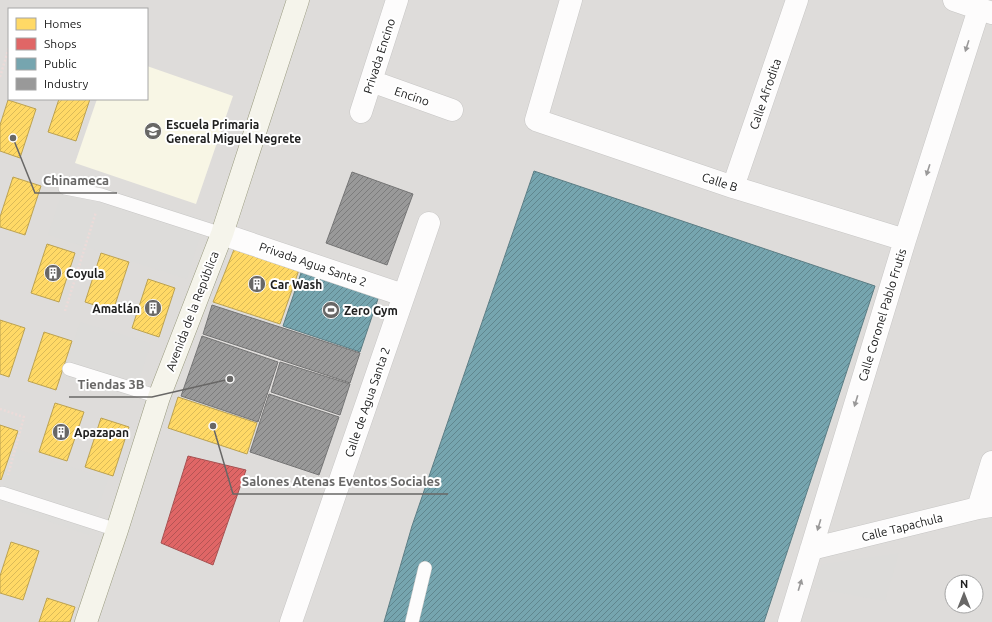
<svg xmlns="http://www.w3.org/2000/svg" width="992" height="622" font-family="Ubuntu,sans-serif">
<defs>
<pattern id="homes-hatch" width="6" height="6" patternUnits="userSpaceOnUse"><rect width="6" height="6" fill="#ffd966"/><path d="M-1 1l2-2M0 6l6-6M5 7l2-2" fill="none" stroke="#daba58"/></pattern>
<pattern id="shops-hatch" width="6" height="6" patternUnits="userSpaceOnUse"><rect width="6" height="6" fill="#e06666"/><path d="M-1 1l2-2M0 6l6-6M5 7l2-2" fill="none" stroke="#b55454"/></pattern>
<pattern id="public-hatch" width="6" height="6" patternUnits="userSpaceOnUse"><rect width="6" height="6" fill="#76a5af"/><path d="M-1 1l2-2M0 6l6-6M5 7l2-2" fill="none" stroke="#60868e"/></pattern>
<pattern id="industry-hatch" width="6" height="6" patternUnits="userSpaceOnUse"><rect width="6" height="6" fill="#999"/><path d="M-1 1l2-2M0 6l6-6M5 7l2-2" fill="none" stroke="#7c7c7c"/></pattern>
</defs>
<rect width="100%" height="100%" fill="#efece9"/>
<path fill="#dedcda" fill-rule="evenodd" d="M 0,0 L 992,0 L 992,622 L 0,622 ZM 9,9 L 147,9 L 147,99 L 9,99 ZM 952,582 L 976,582 L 976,606 L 952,606 Z"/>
<path fill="#f8f6e5" d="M 147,66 L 233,96 L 196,204 L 75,163 L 97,99 L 147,99 Z"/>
<path fill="#dddcda" d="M 67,176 L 205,220 L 187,279 L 48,235 Z
M 80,322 L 151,343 L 133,401 L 62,379 Z
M 15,448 L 108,479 L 89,535 L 0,505 L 0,492 Z
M 899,553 L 885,601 L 814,588 L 822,564 Z"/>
<path fill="url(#homes-hatch)" stroke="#bca251" d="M 59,99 L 90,99 L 76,141 L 48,132 Z
M 8,100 L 36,109 L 20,158 L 0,151 L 0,125 Z
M 13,177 L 41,186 L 25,235 L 0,227 L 0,217 Z
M 47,244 L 75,253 L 59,302 L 31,293 Z
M 235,247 L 300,267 L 280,324 L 213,302 Z
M 101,253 L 129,262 L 113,311 L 85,302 Z
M 148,279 L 175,288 L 159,337 L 132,328 Z
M 0,320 L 25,328 L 9,377 L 0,374 Z
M 44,332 L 72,341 L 56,390 L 28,381 Z
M 178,397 L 257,423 L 247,454 L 168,428 Z
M 55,403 L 84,412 L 67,461 L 39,452 Z
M 101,418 L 129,427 L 113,476 L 85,467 Z
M 0,425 L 18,431 L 1,480 L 0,479 Z
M 11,542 L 39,551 L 23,600 L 0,593 L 0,576 Z
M 47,598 L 75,607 L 70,622 L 39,622 Z"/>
<path fill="url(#shops-hatch)" stroke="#a65151" d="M 188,456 L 246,470 L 213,565 L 161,543 Z"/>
<path fill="url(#public-hatch)" stroke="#5c7d84" d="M 534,171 L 875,286 L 764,622 L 384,622 L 412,526 Z
M 303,267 L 380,293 L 360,352 L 283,326 Z"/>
<path fill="url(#industry-hatch)" stroke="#757575" d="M 352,172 L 413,194 L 387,265 L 326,243 Z
M 212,305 L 360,353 L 350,383 L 203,334 Z
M 202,336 L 278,362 L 258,422 L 181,396 Z
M 280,362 L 350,384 L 340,415 L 271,392 Z
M 269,394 L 339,417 L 319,475 L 250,452 Z"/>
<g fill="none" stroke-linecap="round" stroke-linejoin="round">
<defs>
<path id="service" d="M 65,188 L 101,195 L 222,234
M 69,369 L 159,397
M 2,493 L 117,530
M 412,622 L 425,568"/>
<path id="minor" d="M 571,0 L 536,120 L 733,187 L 905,240
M 954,0 L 992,13
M 371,81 L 452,110
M 361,112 L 397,0
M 733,187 L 797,0
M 222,234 L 403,295
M 978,508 L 992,462
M 811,549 L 978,508 L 992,506
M 291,622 L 429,223
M 789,622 L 905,240 L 979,9"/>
<path id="secondary" d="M 86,622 L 117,530 L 159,397 L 222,234 L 298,0"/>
</defs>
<use href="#service" stroke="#c7c6c5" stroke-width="14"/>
<use href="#minor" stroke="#c7c6c5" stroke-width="23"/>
<use href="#secondary" stroke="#999a7f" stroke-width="23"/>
<path stroke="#ecdbd9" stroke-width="2.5" stroke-dasharray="2 2" stroke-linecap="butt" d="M 0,77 L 9,47
M 65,311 L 96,212
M 0,409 L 24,417 L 8,475"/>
<use href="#service" stroke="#fdfcfc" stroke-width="13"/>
<use href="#minor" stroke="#fdfcfc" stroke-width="22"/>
<use href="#secondary" stroke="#f5f4eb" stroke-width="22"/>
</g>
<defs><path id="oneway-solid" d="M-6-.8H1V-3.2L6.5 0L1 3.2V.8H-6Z"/></defs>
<g fill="#9a9999">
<use href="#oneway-solid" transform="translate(967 46) rotate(108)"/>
<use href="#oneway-solid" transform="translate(928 170) rotate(108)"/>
<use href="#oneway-solid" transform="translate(856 401) rotate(107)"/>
<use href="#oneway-solid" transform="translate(819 525) rotate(107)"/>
<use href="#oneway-solid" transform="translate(800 585) rotate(-73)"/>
</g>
<defs>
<symbol id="school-disc" viewBox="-11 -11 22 22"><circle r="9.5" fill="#686766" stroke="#fff"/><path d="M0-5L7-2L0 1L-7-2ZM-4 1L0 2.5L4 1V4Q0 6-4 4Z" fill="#fff"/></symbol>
<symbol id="building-disc" viewBox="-11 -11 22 22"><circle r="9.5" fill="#686766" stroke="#fff"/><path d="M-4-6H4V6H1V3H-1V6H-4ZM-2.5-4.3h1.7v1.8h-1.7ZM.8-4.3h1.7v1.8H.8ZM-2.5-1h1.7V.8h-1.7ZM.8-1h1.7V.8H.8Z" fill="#fff"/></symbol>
<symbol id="stadium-disc" viewBox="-11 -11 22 22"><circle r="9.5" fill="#686766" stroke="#fff"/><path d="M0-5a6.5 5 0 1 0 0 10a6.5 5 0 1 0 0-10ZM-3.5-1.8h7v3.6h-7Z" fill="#fff"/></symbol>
</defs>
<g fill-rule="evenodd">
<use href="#school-disc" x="143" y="121" width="20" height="20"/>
<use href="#building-disc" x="43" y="263" width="20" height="20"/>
<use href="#building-disc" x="247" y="274" width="20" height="20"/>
<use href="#building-disc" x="143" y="298" width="20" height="20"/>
<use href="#stadium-disc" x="321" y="300" width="20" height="20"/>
<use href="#building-disc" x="51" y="422" width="20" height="20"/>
</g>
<g text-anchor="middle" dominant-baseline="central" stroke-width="4" stroke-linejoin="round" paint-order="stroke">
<g font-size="12" fill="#202020" stroke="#fff">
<text transform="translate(379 56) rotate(-72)">Privada Encino</text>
<text transform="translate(765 94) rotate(-71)">Calle Afrodita</text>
<text transform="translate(412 96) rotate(19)">Encino</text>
<text transform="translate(720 182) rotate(18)">Calle B</text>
<text transform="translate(313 264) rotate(19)">Privada Agua Santa 2</text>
<text transform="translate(192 311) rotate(-69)">Avenida de la República</text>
<text transform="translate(882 315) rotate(-73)">Calle Coronel Pablo Frutis</text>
<text transform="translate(367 402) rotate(-71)">Calle de Agua Santa 2</text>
<text transform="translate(902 527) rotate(-14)">Calle Tapachula</text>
</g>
<g font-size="12" font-weight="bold" fill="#202020" stroke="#fff" text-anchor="start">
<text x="166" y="124">Escuela Primaria<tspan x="166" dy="14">General Miguel Negrete</tspan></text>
<text x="66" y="273">Coyula</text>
<text x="270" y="284">Car Wash</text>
<text x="140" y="308" text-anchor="end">Amatlán</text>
<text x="344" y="310">Zero Gym</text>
<text x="74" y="432">Apazapan</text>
</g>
</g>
<path fill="none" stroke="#686766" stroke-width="1.5" d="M13 138L35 193H117M230 379L152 397H69M213 426L233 494H448"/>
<g fill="#686766" stroke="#fff" stroke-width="1.5">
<circle cx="13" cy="138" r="4"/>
<circle cx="230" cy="379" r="4"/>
<circle cx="213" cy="426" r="4"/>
</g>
<g font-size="13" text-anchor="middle" font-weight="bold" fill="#686766" stroke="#fff" stroke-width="4" stroke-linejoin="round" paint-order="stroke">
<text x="76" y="185">Chinameca</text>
<text x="111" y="389">Tiendas 3B</text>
<text x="341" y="486">Salones Atenas Eventos Sociales</text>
</g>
<rect x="8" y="8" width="140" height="92" fill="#ffffff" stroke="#a6a6a6"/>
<rect x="16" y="18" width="20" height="12" fill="#ffd966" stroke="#a6a6a6"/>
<text x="44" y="28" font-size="12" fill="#202020">Homes</text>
<rect x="16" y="38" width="20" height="12" fill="#e06666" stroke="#a6a6a6"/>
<text x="44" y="48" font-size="12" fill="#202020">Shops</text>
<rect x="16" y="58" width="20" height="12" fill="#76a5af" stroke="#a6a6a6"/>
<text x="44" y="68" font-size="12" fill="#202020">Public</text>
<rect x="16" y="78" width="20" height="12" fill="#999999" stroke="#a6a6a6"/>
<text x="44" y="88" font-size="12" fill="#202020">Industry</text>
<g transform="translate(964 594)"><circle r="19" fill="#ffffff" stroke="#a6a6a6"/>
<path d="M0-3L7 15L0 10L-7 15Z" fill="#686766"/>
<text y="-6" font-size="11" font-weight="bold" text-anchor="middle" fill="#202020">N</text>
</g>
</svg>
